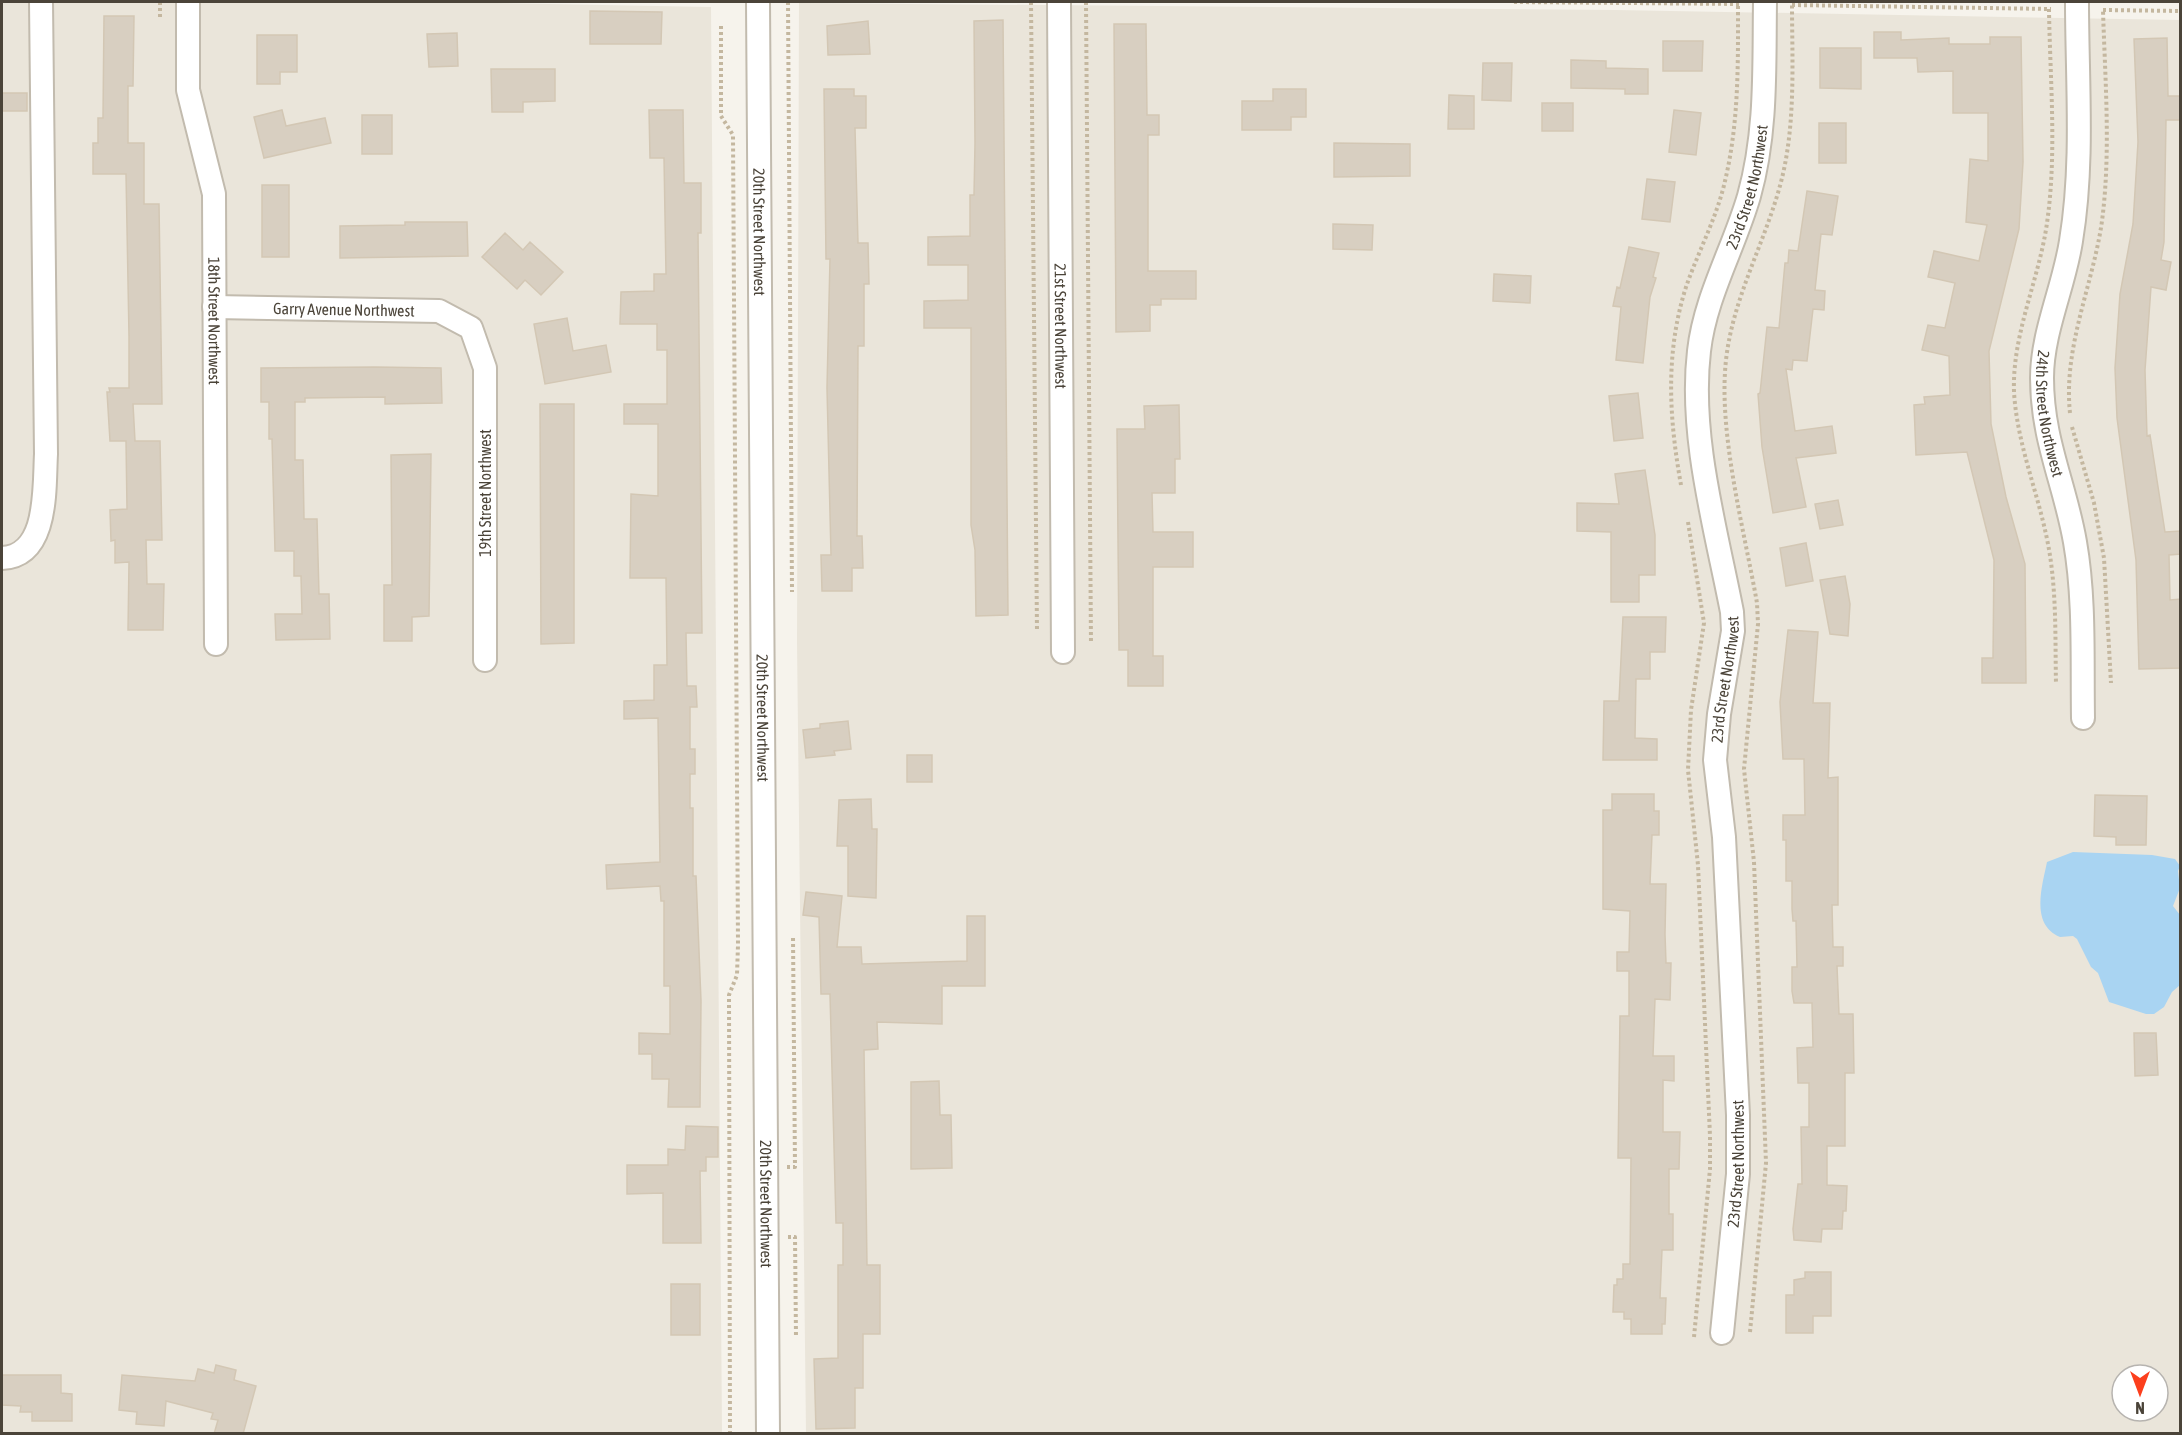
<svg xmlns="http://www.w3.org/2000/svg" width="2182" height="1435" font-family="'Asap Condensed',sans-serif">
<rect width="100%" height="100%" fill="#f6f3ec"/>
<path fill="#eae5da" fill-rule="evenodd" d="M 2,2 L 438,2 L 711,7 L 722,1433 L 2,1434 Z
M 799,3 L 1616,10 L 2180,20 L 2180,1433 L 806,1433 L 797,642 ZM 2122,1375 L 2158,1375 L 2158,1411 L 2122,1411 Z"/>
<path fill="#a9d4f2" d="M 2073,852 L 2152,855 L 2175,859 L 2180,866 L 2178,871 L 2180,888 L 2173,906 L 2180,915 L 2180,985 L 2172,992 L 2164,1007 L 2154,1014 L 2146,1014 L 2109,1002 L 2098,973 L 2091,967 L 2077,939 L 2073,936 L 2060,937 C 2030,924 2042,887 2047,862 Z"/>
<path fill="#d8cfc1" stroke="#d3c7b4" stroke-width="1.5" d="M 590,11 L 662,12 L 661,44 L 590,44 Z
M 104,16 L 134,16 L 133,86 L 128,86 L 128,143 L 144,143 L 144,204 L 159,204 L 162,404 L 133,404 L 135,441 L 160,441 L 162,540 L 146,540 L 147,584 L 164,584 L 163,630 L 128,630 L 129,562 L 115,563 L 115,540 L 111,541 L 110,510 L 127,509 L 126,441 L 110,441 L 107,392 L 110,392 L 109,388 L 129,388 L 129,336 L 126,174 L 93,174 L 93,143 L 98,143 L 98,118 L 103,118 Z
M 1003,20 L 1008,615 L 976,616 L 975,550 L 971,525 L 971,328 L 924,328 L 924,301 L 968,300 L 968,265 L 928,265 L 928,237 L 970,236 L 970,195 L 974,195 L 975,143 L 974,21 Z
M 868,21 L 870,54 L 828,55 L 827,26 Z
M 1114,24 L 1146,24 L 1147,115 L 1159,115 L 1159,135 L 1148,135 L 1148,271 L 1196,271 L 1196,299 L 1161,299 L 1161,305 L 1150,305 L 1150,331 L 1116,332 Z
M 1874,32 L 1901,32 L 1901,40 L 1949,38 L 1949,44 L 1990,44 L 1990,37 L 2021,37 L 2023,162 L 2019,229 L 1989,351 L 1991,424 L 2006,497 L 2025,564 L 2026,683 L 1982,683 L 1982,658 L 1993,658 L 1994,560 L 1967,452 L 1916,455 L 1914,405 L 1925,404 L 1924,397 L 1950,395 L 1949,356 L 1922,350 L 1928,325 L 1945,328 L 1955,283 L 1928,277 L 1934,251 L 1979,261 L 1987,225 L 1966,222 L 1970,159 L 1988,161 L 1988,113 L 1953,113 L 1953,71 L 1918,72 L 1917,58 L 1874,58 Z
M 457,33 L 458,66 L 429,67 L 427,34 Z
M 257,35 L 297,35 L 297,72 L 280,72 L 280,84 L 257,84 Z
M 2167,38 L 2168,96 L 2181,96 L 2181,120 L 2166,120 L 2164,242 L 2161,260 L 2171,262 L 2166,290 L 2151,287 L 2145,370 L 2147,436 L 2150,435 L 2165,532 L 2181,531 L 2181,554 L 2169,555 L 2170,600 L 2181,599 L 2181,668 L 2139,669 L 2136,560 L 2117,418 L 2115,368 L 2120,294 L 2133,224 L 2138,142 L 2134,39 Z
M 1663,41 L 1703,41 L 1702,71 L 1663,71 Z
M 1820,48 L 1861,48 L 1861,89 L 1820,88 Z
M 1571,60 L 1606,61 L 1606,68 L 1648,69 L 1648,94 L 1625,94 L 1625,89 L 1571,88 Z
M 1483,63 L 1512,63 L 1511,101 L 1482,100 Z
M 491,69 L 555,69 L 555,101 L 523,102 L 523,112 L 492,112 Z
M 824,89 L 854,89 L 854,96 L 866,96 L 866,128 L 855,128 L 858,243 L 868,243 L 869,284 L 864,284 L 864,346 L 858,346 L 857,536 L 862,536 L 863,568 L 852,568 L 852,591 L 822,591 L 821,555 L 831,555 L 827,388 L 830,259 L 826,259 Z
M 1273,89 L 1306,89 L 1306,117 L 1291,117 L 1291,130 L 1242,130 L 1242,101 L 1273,101 Z
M 2,93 L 27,93 L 27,111 L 2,111 Z
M 1449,95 L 1474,96 L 1474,129 L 1448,129 Z
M 1542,103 L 1573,103 L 1573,131 L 1542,131 Z
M 282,110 L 286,126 L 325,118 L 331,143 L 264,158 L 254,117 Z
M 649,110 L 683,110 L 684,183 L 701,183 L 701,233 L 698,233 L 702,633 L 686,633 L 687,686 L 696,686 L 697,707 L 690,707 L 690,749 L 695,749 L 695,774 L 690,774 L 690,808 L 693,808 L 693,876 L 696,876 L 701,1001 L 700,1107 L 668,1107 L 669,1079 L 652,1079 L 652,1054 L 639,1054 L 639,1033 L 670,1034 L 670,986 L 664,986 L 664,901 L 661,901 L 660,886 L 607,889 L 606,865 L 660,862 L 658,718 L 624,719 L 624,701 L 654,700 L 654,665 L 667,665 L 666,578 L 630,578 L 631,494 L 658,496 L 658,424 L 624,424 L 624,404 L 667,404 L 667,350 L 657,350 L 657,324 L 620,324 L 621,292 L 654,291 L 654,274 L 666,274 L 664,158 L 650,158 Z
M 1674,110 L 1701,113 L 1696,155 L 1669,152 Z
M 362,115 L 392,115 L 392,154 L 362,154 Z
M 1819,123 L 1846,123 L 1846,163 L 1819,163 Z
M 1334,143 L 1410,144 L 1410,176 L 1334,177 Z
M 1647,179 L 1675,182 L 1670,222 L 1642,219 Z
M 262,185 L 289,185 L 289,257 L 262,257 Z
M 1807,191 L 1838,196 L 1832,235 L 1821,234 L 1815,290 L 1825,291 L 1824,310 L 1813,309 L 1807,361 L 1793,360 L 1792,370 L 1786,369 L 1795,431 L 1832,426 L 1836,453 L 1796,458 L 1806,507 L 1773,513 L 1762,447 L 1758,394 L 1760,393 L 1767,327 L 1779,328 L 1785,263 L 1788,263 L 1789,250 L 1798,251 Z
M 405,222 L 467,222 L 468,256 L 340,258 L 340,226 L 405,225 Z
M 1333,224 L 1373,225 L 1372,250 L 1333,249 Z
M 505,233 L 523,250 L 530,242 L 563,272 L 541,295 L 525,280 L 517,289 L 482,257 Z
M 1629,247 L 1659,253 L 1653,277 L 1656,278 L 1650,297 L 1643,363 L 1616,360 L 1621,307 L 1613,306 L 1617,287 L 1620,288 Z
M 1494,274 L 1531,276 L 1530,303 L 1493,301 Z
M 567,318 L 573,351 L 606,345 L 611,372 L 545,384 L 534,324 Z
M 375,367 L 441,368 L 442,403 L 385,404 L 385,397 L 305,398 L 305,402 L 295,402 L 295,460 L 303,460 L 304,519 L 317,519 L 319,594 L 329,594 L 330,639 L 276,640 L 275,614 L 302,614 L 301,576 L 294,576 L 294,551 L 275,551 L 272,439 L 269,439 L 269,402 L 261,402 L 261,368 Z
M 1638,393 L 1643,438 L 1614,441 L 1609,396 Z
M 540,404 L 574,404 L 574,643 L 541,644 Z
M 1179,405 L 1180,459 L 1175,459 L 1175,493 L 1152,493 L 1153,532 L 1193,532 L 1193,567 L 1153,567 L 1153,656 L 1163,656 L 1163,686 L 1128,686 L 1128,650 L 1119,650 L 1117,429 L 1145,429 L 1144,406 Z
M 431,454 L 429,616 L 412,617 L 412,641 L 384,641 L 384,585 L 392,585 L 391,455 Z
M 1645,470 L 1655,535 L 1655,575 L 1639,575 L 1639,602 L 1611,602 L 1611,532 L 1577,531 L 1577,503 L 1619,504 L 1615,474 Z
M 1838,500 L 1843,525 L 1820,529 L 1815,504 Z
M 1806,543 L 1813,581 L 1786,586 L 1780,548 Z
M 1845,576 L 1850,604 L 1848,636 L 1830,634 L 1820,580 Z
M 1623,617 L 1666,617 L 1665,652 L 1650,652 L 1650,679 L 1636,679 L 1635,738 L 1657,739 L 1657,760 L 1603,760 L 1604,701 L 1619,701 Z
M 1788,630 L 1818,632 L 1813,703 L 1830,703 L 1828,778 L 1838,777 L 1838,905 L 1832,905 L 1833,947 L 1843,947 L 1843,966 L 1837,966 L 1839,1014 L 1853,1014 L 1854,1073 L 1845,1073 L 1845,1146 L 1827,1146 L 1827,1185 L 1847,1186 L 1846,1211 L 1843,1211 L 1842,1229 L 1822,1229 L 1821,1242 L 1794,1240 L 1793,1229 L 1798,1184 L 1802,1184 L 1801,1127 L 1809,1127 L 1809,1083 L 1798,1083 L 1797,1048 L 1813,1047 L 1812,1003 L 1794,1003 L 1792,991 L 1792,967 L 1797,967 L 1796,921 L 1793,921 L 1792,909 L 1792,881 L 1786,881 L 1786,840 L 1783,840 L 1783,815 L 1805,815 L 1804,759 L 1783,759 L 1780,702 Z
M 848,721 L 851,749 L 834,751 L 835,755 L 806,758 L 803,730 L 820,728 L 820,724 Z
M 907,755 L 932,755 L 932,782 L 907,782 Z
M 1612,794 L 1654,794 L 1654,811 L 1659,811 L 1659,835 L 1652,835 L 1650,884 L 1666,884 L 1665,934 L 1666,963 L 1671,963 L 1670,1000 L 1655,999 L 1653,1056 L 1674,1056 L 1674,1081 L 1663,1080 L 1663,1132 L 1680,1132 L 1679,1169 L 1669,1169 L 1669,1214 L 1673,1214 L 1673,1250 L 1662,1250 L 1660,1298 L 1666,1298 L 1665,1324 L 1662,1324 L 1662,1334 L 1631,1334 L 1631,1319 L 1624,1319 L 1624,1312 L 1613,1312 L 1614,1285 L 1617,1285 L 1617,1279 L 1623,1279 L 1623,1264 L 1630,1264 L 1631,1158 L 1618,1158 L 1620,1016 L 1629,1016 L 1629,971 L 1617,971 L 1617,952 L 1629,952 L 1630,911 L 1603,909 L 1603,810 L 1612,810 Z
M 2095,795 L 2147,796 L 2146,845 L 2116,845 L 2116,837 L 2094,836 Z
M 871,799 L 872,829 L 877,829 L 876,898 L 848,896 L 848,846 L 837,846 L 839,800 Z
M 806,892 L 842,896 L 837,947 L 861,947 L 862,964 L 967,961 L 967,916 L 985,916 L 985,986 L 942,986 L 942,1024 L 877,1022 L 878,1049 L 864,1050 L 867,1265 L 880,1265 L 880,1334 L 863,1334 L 863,1388 L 855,1388 L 855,1428 L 816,1429 L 814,1359 L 838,1358 L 838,1265 L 843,1265 L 843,1223 L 836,1223 L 830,994 L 821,994 L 819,917 L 803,915 Z
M 2134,1033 L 2156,1033 L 2158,1075 L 2135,1076 Z
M 939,1081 L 940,1115 L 951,1115 L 952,1168 L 911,1169 L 911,1082 Z
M 686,1126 L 718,1127 L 718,1157 L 706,1157 L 706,1171 L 700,1171 L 701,1243 L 663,1243 L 663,1193 L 627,1194 L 627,1165 L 668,1165 L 668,1149 L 685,1150 Z
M 1805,1272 L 1831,1272 L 1831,1316 L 1813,1316 L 1813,1333 L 1786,1333 L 1786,1295 L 1794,1295 L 1794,1280 L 1805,1278 Z
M 671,1284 L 700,1284 L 700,1335 L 671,1335 Z
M 216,1365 L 236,1370 L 234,1380 L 256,1386 L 243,1434 L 214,1434 L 218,1420 L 211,1419 L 213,1413 L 166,1401 L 164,1426 L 136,1424 L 137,1412 L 119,1410 L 122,1375 L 195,1381 L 198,1369 L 214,1373 Z
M 2,1375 L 61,1375 L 61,1393 L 72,1394 L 72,1421 L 32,1421 L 32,1412 L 20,1412 L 21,1406 L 2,1405 Z"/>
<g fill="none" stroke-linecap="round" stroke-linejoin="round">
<defs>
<g id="minor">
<path id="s1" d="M 188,2 L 188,90 L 214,194 L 216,644"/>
<path id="s2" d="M 758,2 L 768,1434"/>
<path id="s3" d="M 1059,2 L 1063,652"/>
<path id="s4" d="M 2077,2 C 2077,81 2084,162 2071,241 C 2064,287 2042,332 2042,378 C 2042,440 2065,484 2075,542 C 2085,599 2082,660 2083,718"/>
<path id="s5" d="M 214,307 L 439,311 L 471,328 L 485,368 L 485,660"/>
<path d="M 2,558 C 49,556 44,487 46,454 L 41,2"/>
<path id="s6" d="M 1722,1333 L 1738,1174 L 1738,1115 L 1724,837 L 1715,760 L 1719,714 L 1733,631 L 1732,612 C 1716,529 1689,436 1699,351 C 1705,297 1734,248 1749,196 C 1767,132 1764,67 1765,2"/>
</g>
</defs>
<use href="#minor" stroke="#c2bbae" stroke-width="26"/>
<path stroke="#c4b79f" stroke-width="4" stroke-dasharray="3 3" stroke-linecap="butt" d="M 160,2 L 160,19
M 788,2 L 792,592
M 1031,2 L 1037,631
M 1086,2 L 1091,644
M 1514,2 L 1740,4
M 1792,5 L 2051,9
M 2049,9 C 2050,80 2057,153 2047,223 C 2039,280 2012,334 2014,392 C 2017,443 2037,490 2047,539 C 2057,587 2055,636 2056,684
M 2103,10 L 2180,11
M 721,26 L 721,116 L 733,135 L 738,945 L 737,975 L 729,995 L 730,1434
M 2070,413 C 2063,347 2093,285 2102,221 C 2111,152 2105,79 2103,10
M 2072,427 L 2094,503 L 2104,558 L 2111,683
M 1681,485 C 1669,418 1665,353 1686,287 C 1698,252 1717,217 1725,181 C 1739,122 1738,64 1738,4
M 1688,522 L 1704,623 L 1691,710 L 1688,770 L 1698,865 L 1710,1136 L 1710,1169 L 1694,1337
M 787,1167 L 795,1167 L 793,936
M 788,1237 L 795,1237 L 796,1337
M 1750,1332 L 1766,1163 L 1754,862 L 1744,769 L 1758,624 L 1757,603 C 1744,529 1718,433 1726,360 C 1733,297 1765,243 1781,182 C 1796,124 1792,61 1792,2"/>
<use href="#minor" stroke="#fff" stroke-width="22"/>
</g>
<g text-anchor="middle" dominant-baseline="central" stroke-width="6" stroke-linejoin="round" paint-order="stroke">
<g font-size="16" fill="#4b4439" stroke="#fff">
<text stroke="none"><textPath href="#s6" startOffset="1160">23rd Street Northwest</textPath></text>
<text stroke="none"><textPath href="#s2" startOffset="230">20th Street Northwest</textPath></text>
<text stroke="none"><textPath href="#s5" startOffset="130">Garry Avenue Northwest</textPath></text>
<text stroke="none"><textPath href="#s1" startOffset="322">18th Street Northwest</textPath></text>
<text stroke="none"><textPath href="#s3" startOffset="324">21st Street Northwest</textPath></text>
<text stroke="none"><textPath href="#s4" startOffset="416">24th Street Northwest</textPath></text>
<text transform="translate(485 493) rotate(-90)">19th Street Northwest</text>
<text stroke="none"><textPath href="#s6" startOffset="656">23rd Street Northwest</textPath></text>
<text stroke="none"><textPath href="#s2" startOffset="716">20th Street Northwest</textPath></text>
<text stroke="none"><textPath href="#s6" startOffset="170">23rd Street Northwest</textPath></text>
<text stroke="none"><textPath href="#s2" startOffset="1202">20th Street Northwest</textPath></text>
</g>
</g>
<rect width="2182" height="1435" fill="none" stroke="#4b4439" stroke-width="6"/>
<g transform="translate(2140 1393) rotate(180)"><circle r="28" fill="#ffffff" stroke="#b7b4b0" stroke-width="1.5"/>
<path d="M0-4.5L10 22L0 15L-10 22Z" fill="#fc3f1d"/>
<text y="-9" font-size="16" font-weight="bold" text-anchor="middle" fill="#4b4439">N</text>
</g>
</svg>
